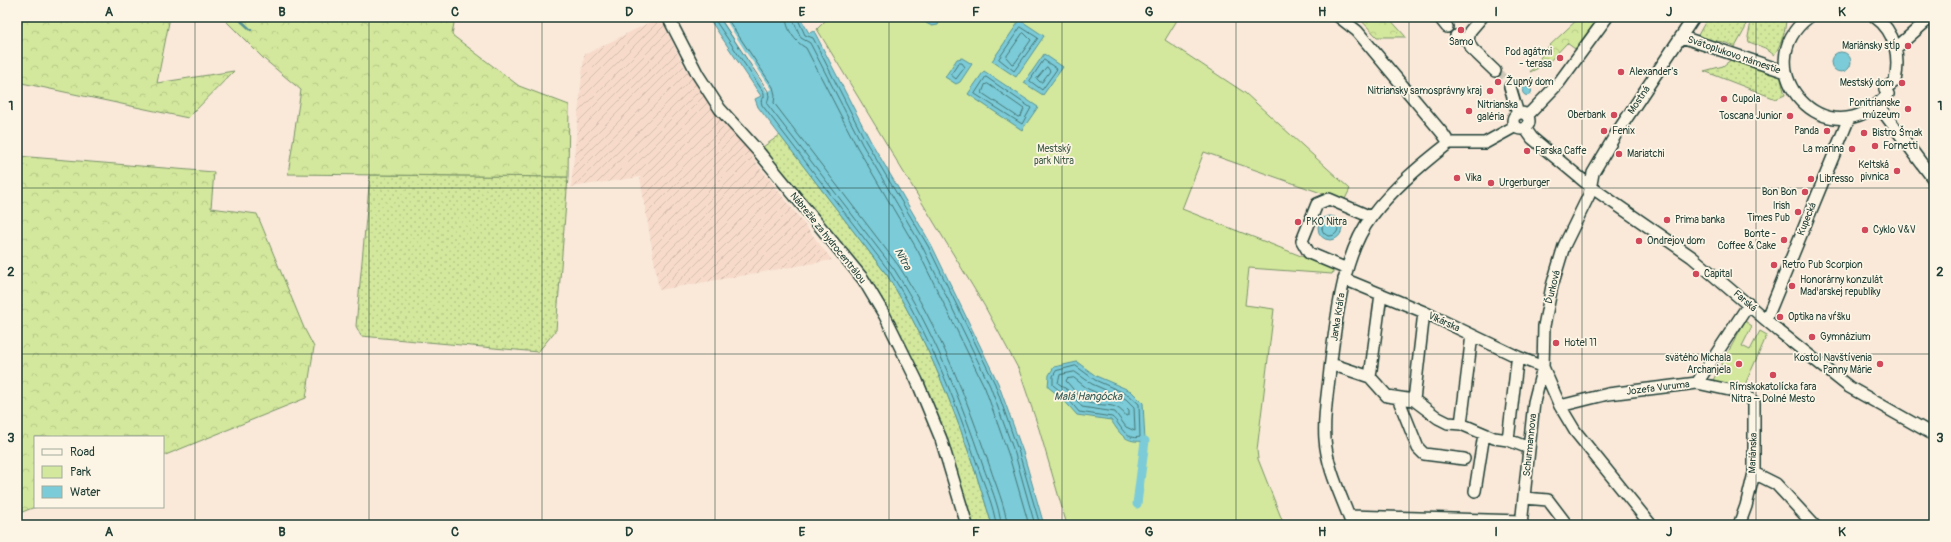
<svg xmlns="http://www.w3.org/2000/svg" width="1951" height="542" font-family="Pangolin,sans-serif">
<defs>
<pattern id="industrial-furrows" width="10" height="10" patternUnits="userSpaceOnUse"><rect width="10" height="10" fill="#f7daca"/><path d="M-1 1l2-2M0 10L10 0M9 11l2-2" fill="none" stroke="#d3bcae"/></pattern>
<pattern id="grass-dots" width="8" height="8" patternUnits="userSpaceOnUse"><rect width="8" height="8" fill="#d3e89c"/><path d="M2 2h.1M6 6h.1" fill="none" stroke="#b5c887" stroke-width="1.8" stroke-linecap="round"/></pattern>
<pattern id="forest-crowns" width="20" height="18" patternUnits="userSpaceOnUse"><rect width="20" height="18" fill="#d3e89c"/><path d="M2 6a3 3 0 1 1 6 0M12 15a3 3 0 1 1 6 0" fill="none" stroke="#b5c887"/></pattern>
</defs>
<rect width="100%" height="100%" fill="#fae9d9"/>
<filter id="ink" filterUnits="userSpaceOnUse"><feTurbulence type="fractalNoise" baseFrequency=".025" numOctaves="2"/><feDisplacementMap in="SourceGraphic" scale="8" xChannelSelector="R" yChannelSelector="G"/><feConvolveMatrix kernelMatrix="1 2 1 2 8 2 1 2 1" color-interpolation-filters="sRGB"/></filter>
<g filter="url(#ink)">
<path fill="url(#industrial-furrows)" d="M 660,17 L 685,68 L 756,153 L 752,157 L 832,260 L 659,290 L 640,177 L 571,187 L 584,55 Z"/>
<path fill="url(#grass-dots)" stroke="#799268" d="M 1708,17 L 1747,17 L 1745,29 L 1735,47 C 1723,39 1710,42 1697,37 Z
M 1752,17 L 1786,17 C 1786,30 1782,43 1774,55 L 1765,48 L 1749,42 L 1748,37 Z
M 1732,59 L 1779,72 L 1785,95 L 1776,99 L 1704,71 L 1723,66 Z
M 780,135 L 887,275 C 935,352 966,438 992,525 L 970,525 L 892,325 L 760,149 Z
M 370,175 L 568,177 L 556,330 L 538,352 L 361,336 L 356,326 Z"/>
<path fill="url(#forest-crowns)" stroke="#799268" d="M 17,17 L 170,17 L 157,83 L 234,71 L 188,118 L 17,82 Z
M 222,17 L 455,17 L 452,35 L 519,86 L 569,105 L 568,177 L 288,174 L 301,90 L 264,59 Z
M 1358,17 L 1388,17 L 1406,37 L 1377,37 Z
M 1580,17 L 1599,17 L 1575,49 L 1567,43 L 1547,64 L 1530,72 L 1548,47 Z
M 17,156 L 214,172 L 211,208 L 257,214 L 304,328 L 314,347 L 306,398 L 163,456 L 163,437 L 35,437 L 35,507 L 17,514 Z"/>
<path fill="#d3e89c" stroke="#799268" d="M 829,17 L 1179,17 L 1165,40 L 1245,93 L 1350,189 L 1344,201 L 1204,152 L 1182,209 L 1334,269 L 1332,274 L 1249,268 L 1245,305 L 1274,309 L 1257,450 L 1258,459 L 1284,525 L 1067,525 L 1039,429 L 1019,370 L 984,305 L 817,29 Z
M 1745,321 L 1752,326 L 1742,346 L 1750,350 L 1760,331 L 1767,335 L 1743,389 L 1712,382 Z"/>
<path fill="#7ccbd8" stroke="#579296" d="M 708,17 L 800,17 L 809,33 L 814,31 L 870,140 L 931,244 L 998,383 L 1023,452 L 1044,525 L 992,525 C 966,438 935,352 887,275 L 758,107 L 755,99 L 761,96 Z
M 925,17 L 941,17 L 941,19 L 938,25 L 932,26 L 926,23 Z
M 1020,20 L 1044,36 L 1016,77 L 992,61 Z
M1831 62a10 10 0 1 1 20 0a10 10 0 1 1-20 0Z
M 1044,54 L 1063,67 L 1043,95 L 1024,83 Z
M 962,58 L 972,64 L 960,82 L 956,84 L 945,77 L 957,59 Z
M 984,71 L 1038,107 L 1022,130 L 968,94 Z
M1522.5 91a4.5 4.5 0 1 1 9 0a4.5 4.5 0 1 1-9 0Z
M1318 228a12 12 0 1 1 24 0a12 12 0 1 1-24 0Z
M 1077,362 L 1096,376 L 1131,391 L 1143,403 L 1145,441 C 1126,443 1121,436 1111,420 L 1077,415 L 1062,398 L 1048,387 L 1049,375 L 1054,367 Z"/>
<path fill="#fae9d9" d="M 720,17 L 724,17 L 727,22 L 745,51 L 772,89 L 767,92 Z"/>
<g fill="none" stroke-linecap="round" stroke-linejoin="round">
<path stroke="#447676" stroke-width="1" d="M 713,17 L 764,93 L 764,97 L 761,101 L 762,105 L 890,272 C 928,332 955,399 978,467 C 984,485 994,506 996,525
M 719,17 L 768,91 L 769,96 L 767,104 L 894,269 C 933,330 960,398 983,466 C 989,483 1000,507 1001,525
M 726,17 L 773,87 L 775,95 L 774,103 L 898,265 C 939,327 966,397 990,467 C 995,483 1006,508 1007,525
M 786,17 C 786,29 795,42 806,48 L 857,147 L 918,251 L 985,388 L 1009,456 L 1029,525
M 792,17 L 801,38 L 810,43 L 862,144 L 923,248 L 990,386 L 1015,454 L 1035,525
M 797,17 L 805,35 L 813,38 L 866,142 L 928,246 L 995,384 L 1019,453 L 1040,525
M 1021,27 L 1038,38 L 1014,71 L 999,59 Z
M 1024,33 L 1031,40 L 1015,63 L 1012,64 L 1006,57 L 1022,34 Z
M 1044,60 L 1057,69 L 1042,90 L 1030,81 Z
M 959,63 L 962,63 L 965,67 L 956,79 L 951,75 Z
M 1047,67 L 1050,71 L 1042,82 L 1040,82 L 1037,79 Z
M 986,77 L 1031,108 L 1022,124 L 975,94 Z
M 988,84 L 1024,109 L 1021,116 L 1018,117 L 982,93 L 985,85 Z
M1322 228a8 8 0 1 1 16 0a8 8 0 1 1-16 0Z
M 1076,366 L 1095,380 L 1129,395 L 1139,404 L 1140,437 C 1124,441 1122,425 1112,417 L 1079,412 L 1065,395 L 1053,385 L 1053,376 L 1056,371 Z
M 1075,372 L 1092,384 L 1126,399 L 1134,407 L 1135,431 L 1126,427 L 1115,412 L 1082,407 L 1069,391 L 1058,383 L 1060,375 Z
M 1074,378 L 1088,389 L 1123,404 L 1129,410 L 1129,415 L 1126,416 C 1115,400 1101,408 1086,402 C 1081,400 1071,386 1066,381 L 1067,379 Z"/>
<path stroke="#579296" stroke-width="2.5" d="M 237,17 L 251,30
M 17,313 L 21,306"/>
<path stroke="#7ccbd8" stroke-width="9" d="M 1137,504 L 1145,441"/>
<path stroke="#cec7b8" stroke-width="11" stroke-dasharray="11 5.5" stroke-linecap="butt" d="M 1495,71 L 1510,87"/>
<defs>
<path id="minor" d="M 668,17 L 698,75 L 720,109 L 758,151 L 863,279 L 885,316 L 917,381 L 941,439 L 967,525
M 1339,17 L 1357,31 L 1443,134 L 1449,143
M 1439,17 L 1447,27
M 1482,17 L 1470,31 L 1468,40 L 1472,49 L 1495,71
M 1809,17 C 1744,66 1826,164 1888,94 L 1885,89 L 1895,81 C 1900,57 1896,32 1875,17
M 1456,36 L 1468,40
M 1682,37 L 1786,72
M 1896,48 L 1931,17
M 1510,87 L 1518,114
M 1878,105 L 1934,180
M1513 121a8 8 0 1 1 16 0a8 8 0 1 1-16 0Z
M 1527,116 L 1558,84 L 1607,17
M 1525,128 L 1532,138 L 1591,187 L 1692,257 L 1780,332 L 1849,387 L 1934,435
M 1449,143 L 1485,143 L 1514,127
M 1347,269 L 1309,253 L 1302,241 L 1317,204 L 1329,199 L 1371,217
M 1344,279 L 1424,312 L 1518,357 L 1543,367
M 1766,320 L 1849,118
M 1331,364 L 1370,377 L 1387,396 L 1414,400 L 1438,418 L 1448,423 L 1461,424 L 1494,438 L 1508,440 L 1529,448
M 1370,377 L 1381,294
M 1697,383 L 1749,304
M 1398,398 L 1418,448 L 1424,454 L 1464,459
M 1414,400 L 1424,312
M 1560,406 L 1608,394 L 1697,383 L 1743,393 L 1754,402 L 1754,473 L 1746,506 L 1739,525
M 1461,424 L 1472,335
M 1508,440 L 1517,362
M 1754,473 L 1776,484 L 1814,525
M 1475,491 L 1484,434
M 1524,498 L 1548,500 L 1567,525
M 1349,516 L 1522,521
M 1352,525 C 1342,497 1327,469 1325,439 C 1323,416 1328,392 1330,369 C 1336,321 1342,255 1372,216 C 1393,188 1422,164 1449,143
M 1521,525 L 1534,402 L 1543,367
M 1651,525 L 1575,431 L 1560,406 L 1543,367 L 1544,326 L 1552,286 L 1564,246 L 1589,195 L 1593,173 L 1616,134 L 1694,17"/>
</defs>
<use href="#minor" stroke="#1f3d34" stroke-width="14"/>
<use href="#minor" stroke="#fcf5e5" stroke-width="11"/>
</g>
</g>
<path fill="none" stroke="#1f3d34" stroke-width="1" stroke-opacity="0.55" d="M 195,17 L 195,525M 369,17 L 369,525M 542,17 L 542,525M 715,17 L 715,525M 889,17 L 889,525M 1062,17 L 1062,525M 1236,17 L 1236,525M 1409,17 L 1409,525M 1582,17 L 1582,525M 1756,17 L 1756,525M 17,188 L 1934,188M 17,354 L 1934,354"/>
<g fill="#d1495b" stroke="#fcf5e5" stroke-width="1.5">
<circle cx="1461" cy="30" r="4"/>
<circle cx="1908" cy="46" r="4"/>
<circle cx="1560" cy="58" r="4"/>
<circle cx="1621" cy="72" r="4"/>
<circle cx="1498" cy="82" r="4"/>
<circle cx="1902" cy="83" r="4"/>
<circle cx="1490" cy="91" r="4"/>
<circle cx="1724" cy="99" r="4"/>
<circle cx="1908" cy="109" r="4"/>
<circle cx="1469" cy="111" r="4"/>
<circle cx="1614" cy="115" r="4"/>
<circle cx="1790" cy="116" r="4"/>
<circle cx="1604" cy="131" r="4"/>
<circle cx="1827" cy="131" r="4"/>
<circle cx="1864" cy="133" r="4"/>
<circle cx="1875" cy="146" r="4"/>
<circle cx="1852" cy="149" r="4"/>
<circle cx="1527" cy="151" r="4"/>
<circle cx="1619" cy="154" r="4"/>
<circle cx="1897" cy="171" r="4"/>
<circle cx="1457" cy="178" r="4"/>
<circle cx="1811" cy="179" r="4"/>
<circle cx="1491" cy="183" r="4"/>
<circle cx="1805" cy="192" r="4"/>
<circle cx="1798" cy="212" r="4"/>
<circle cx="1667" cy="220" r="4"/>
<circle cx="1298" cy="222" r="4"/>
<circle cx="1865" cy="230" r="4"/>
<circle cx="1784" cy="240" r="4"/>
<circle cx="1639" cy="241" r="4"/>
<circle cx="1774" cy="265" r="4"/>
<circle cx="1696" cy="274" r="4"/>
<circle cx="1792" cy="286" r="4"/>
<circle cx="1780" cy="317" r="4"/>
<circle cx="1812" cy="337" r="4"/>
<circle cx="1556" cy="343" r="4"/>
<circle cx="1739" cy="364" r="4"/>
<circle cx="1880" cy="364" r="4"/>
<circle cx="1773" cy="375" r="4"/>
</g>
<g text-anchor="middle" dominant-baseline="central" stroke-width="3.5" stroke-linejoin="round" paint-order="stroke">
<g font-size="10" fill="#1f3d34" stroke="#fcf5e5" text-anchor="start">
<text x="1461" y="42" text-anchor="middle">Samo</text>
<text x="1900" y="46" text-anchor="end">Mariánsky stĺp</text>
<text x="1552" y="52" text-anchor="end">Pod agátmi<tspan x="1552" dy="12">- terasa</tspan></text>
<text x="1629" y="72">Alexander's</text>
<text x="1506" y="82">Župný dom</text>
<text x="1894" y="83" text-anchor="end">Mestský dom</text>
<text x="1482" y="91" text-anchor="end">Nitriansky samosprávny kraj</text>
<text x="1732" y="99">Cupola</text>
<text x="1900" y="103" text-anchor="end">Ponitrianske<tspan x="1900" dy="12">múzeum</tspan></text>
<text x="1477" y="105">Nitrianska<tspan x="1477" dy="12">galéria</tspan></text>
<text x="1606" y="115" text-anchor="end">Oberbank</text>
<text x="1782" y="116" text-anchor="end">Toscana Junior</text>
<text x="1612" y="131">Fenix</text>
<text x="1819" y="131" text-anchor="end">Panda</text>
<text x="1872" y="133">Bistro Šmak</text>
<text x="1883" y="146">Fornetti</text>
<text x="1844" y="149" text-anchor="end">La marina</text>
<text x="1535" y="151">Farska Caffe</text>
<text x="1627" y="154">Mariatchi</text>
<text x="1889" y="165" text-anchor="end">Keltská<tspan x="1889" dy="12">pivnica</tspan></text>
<text x="1465" y="178">Vika</text>
<text x="1819" y="179">Libresso</text>
<text x="1499" y="183">Urgerburger</text>
<text x="1797" y="192" text-anchor="end">Bon Bon</text>
<text x="1790" y="206" text-anchor="end">Irish<tspan x="1790" dy="12">Times Pub</tspan></text>
<text x="1675" y="220">Prima banka</text>
<text x="1306" y="222">PKO Nitra</text>
<text x="1873" y="230">Cyklo V&amp;V</text>
<text x="1776" y="234" text-anchor="end">Bonte -<tspan x="1776" dy="12">Coffee &amp; Cake</tspan></text>
<text x="1647" y="241">Ondrejov dom</text>
<text x="1782" y="265">Retro Pub Scorpion</text>
<text x="1704" y="274">Capital</text>
<text x="1800" y="280">Honorárny konzulát<tspan x="1800" dy="12">Maďarskej republiky</tspan></text>
<text x="1788" y="317">Optika na vŕšku</text>
<text x="1820" y="337">Gymnázium</text>
<text x="1564" y="343">Hotel 11</text>
<text x="1731" y="358" text-anchor="end">svätého Michala<tspan x="1731" dy="12">Archanjela</tspan></text>
<text x="1872" y="358" text-anchor="end">Kostol Navštívenia<tspan x="1872" dy="12">Panny Márie</tspan></text>
<text x="1773" y="387" text-anchor="middle">Rímskokatolícka fara<tspan x="1773" dy="12">Nitra – Dolné Mesto</tspan></text>
</g>
<g font-size="10" fill="#1f3d34" stroke="#fcf5e5">
<text transform="translate(1734 55) rotate(19)">Svätoplukovo námestie</text>
<text transform="translate(1639 100) rotate(-56)">Mostná</text>
<text transform="translate(1807 219) rotate(-68)">Kupecká</text>
<text transform="translate(828 238) rotate(51)">Nábrežie za hydrocentrálou</text>
<text transform="translate(1553 287) rotate(-76)">Ďurková</text>
<text transform="translate(1745 301) rotate(41)">Farská</text>
<text transform="translate(1338 317) rotate(-81)">Janka Kráľa</text>
<text transform="translate(1444 322) rotate(25)">Vikárska</text>
<text transform="translate(1658 388) rotate(-7)">Jozefa Vuruma</text>
<text transform="translate(1530 445) rotate(-84)">Schurmannova</text>
<text transform="translate(1753 453) rotate(-88)">Mariánska</text>
</g>
<g font-size="10" fill="#435f49" stroke="#fcf5e5">
<text x="1054" y="149">Mestský<tspan x="1054" dy="12">park Nitra</tspan></text>
</g>
<g font-size="11" font-style="italic" fill="#325955" stroke="#fcf5e5">
<text transform="translate(903 259) rotate(62)">Nitra</text>
<text x="1088" y="396">Malá Hangócka</text>
</g>
</g>
<rect width="1951" height="542" fill="none" stroke="#fcf5e5" stroke-width="44"/>
<rect x="34" y="436" width="130" height="72" fill="#fcf5e5" stroke="#a4ab9e"/>
<rect x="42" y="449" width="20" height="6" fill="#fcf5e5" stroke="#a4ab9e"/>
<text x="70" y="456" font-size="12" fill="#1f3d34">Road</text>
<rect x="42" y="466" width="20" height="12" fill="#d3e89c" stroke="#a4ab9e"/>
<text x="70" y="476" font-size="12" fill="#1f3d34">Park</text>
<rect x="42" y="486" width="20" height="12" fill="#7ccbd8" stroke="#a4ab9e"/>
<text x="70" y="496" font-size="12" fill="#1f3d34">Water</text>
<rect x="22" y="22" width="1907" height="498" fill="none" stroke="#1f3d34" stroke-width="1.5"/>
<g font-size="13" text-anchor="middle" font-weight="bold" fill="#1f3d34">
<text x="109" y="16">A</text>
<text x="282" y="16">B</text>
<text x="455" y="16">C</text>
<text x="629" y="16">D</text>
<text x="802" y="16">E</text>
<text x="976" y="16">F</text>
<text x="1149" y="16">G</text>
<text x="1322" y="16">H</text>
<text x="1496" y="16">I</text>
<text x="1669" y="16">J</text>
<text x="1842" y="16">K</text>
<text x="11" y="110">1</text>
<text x="1940" y="110">1</text>
<text x="11" y="276">2</text>
<text x="1940" y="276">2</text>
<text x="11" y="442">3</text>
<text x="1940" y="442">3</text>
<text x="109" y="536">A</text>
<text x="282" y="536">B</text>
<text x="455" y="536">C</text>
<text x="629" y="536">D</text>
<text x="802" y="536">E</text>
<text x="976" y="536">F</text>
<text x="1149" y="536">G</text>
<text x="1322" y="536">H</text>
<text x="1496" y="536">I</text>
<text x="1669" y="536">J</text>
<text x="1842" y="536">K</text>
</g>
</svg>
